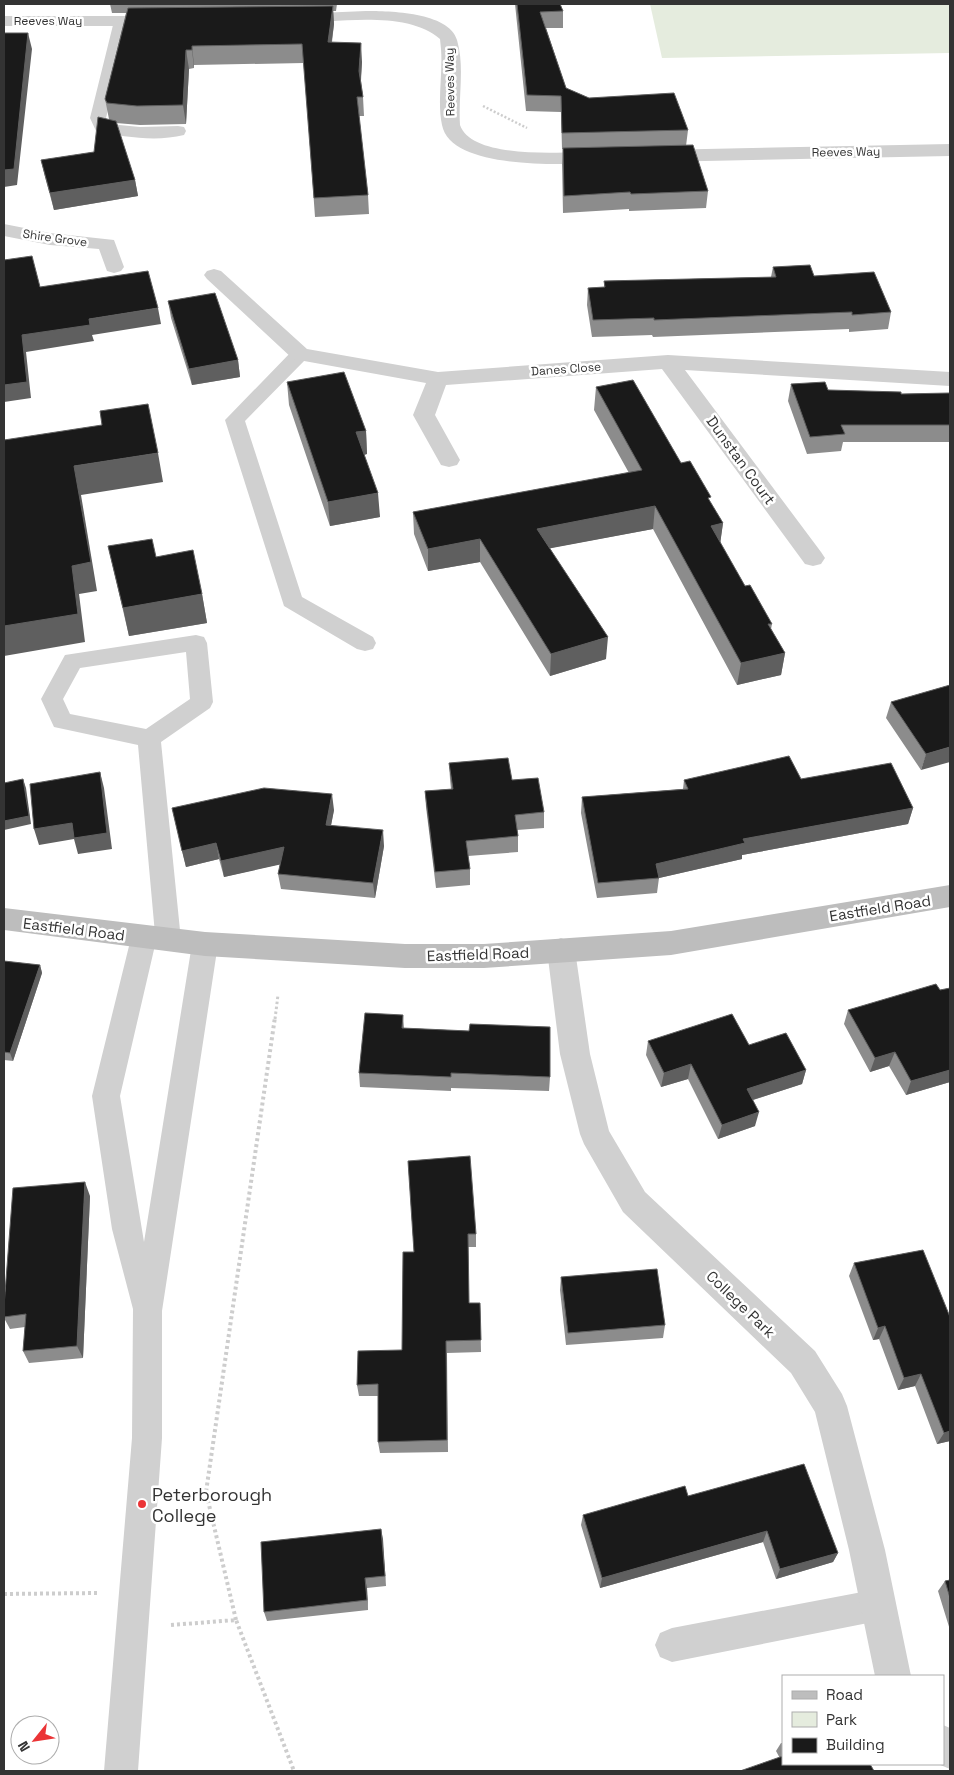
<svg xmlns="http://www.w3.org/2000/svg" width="954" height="1775" font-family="'Space Grotesk',sans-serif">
<rect width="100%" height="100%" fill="#fff"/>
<path fill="#e5ecde" d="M 650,4 L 950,4 L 950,53 L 662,58 Z"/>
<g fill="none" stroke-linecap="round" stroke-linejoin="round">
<path stroke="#cdcdcd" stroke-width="2.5" stroke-dasharray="2 2" stroke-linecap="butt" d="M 483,106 L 527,128"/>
<path stroke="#cdcdcd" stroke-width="3" stroke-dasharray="2.5 2.5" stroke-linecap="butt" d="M 275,1019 L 278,995"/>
<path stroke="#cdcdcd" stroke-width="4" stroke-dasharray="3 3" stroke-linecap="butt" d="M 4,1594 L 97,1593
M 236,1620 L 206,1492 L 275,1017
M 171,1625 L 236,1620 L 294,1771"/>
<path fill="#d0d0d0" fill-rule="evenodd" d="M 122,16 L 128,18 L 130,21 L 106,118 L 109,124 L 140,127 L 178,126 L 184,127 L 186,131 L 184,135 C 156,142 124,137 96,131 L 90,118 L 114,21 L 116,18 Z
M 300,348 L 307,350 L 310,354 L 307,358 L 245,421 L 302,597 L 373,637 L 376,643 L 373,649 L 365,651 L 357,649 L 284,606 L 225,420 L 293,350 Z
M 196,635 L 204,637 L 207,643 L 213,702 L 210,708 L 161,742 L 181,940 L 177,947 L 168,950 L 159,947 L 156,941 L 120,1096 L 144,1242 L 192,944 L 196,937 L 205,934 L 214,937 L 218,944 L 162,1311 L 162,1438 L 138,1771 L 104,1771 L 132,1438 L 133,1309 L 112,1229 L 92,1096 L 131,938 L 135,931 L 144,928 L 153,931 L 155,934 L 138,745 L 54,727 L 41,699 L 65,655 ZM 186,652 L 190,699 L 146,729 L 70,714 L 63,699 L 80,668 Z
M 878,1589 L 890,1593 L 894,1605 L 890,1617 L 878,1621 L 672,1662 L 660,1657 L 655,1645 L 660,1633 L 672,1628 Z"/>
<path fill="#d0d0d0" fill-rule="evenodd" d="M 366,11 C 389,11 449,12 457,40 C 465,67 458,97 460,125 C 472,161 570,152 600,151 L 607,153 L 609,157 L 607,161 L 600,163 C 566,164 451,171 442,125 C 437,101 443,74 441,49 L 440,39 C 407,10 336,22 295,24 L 289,23 L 286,19 L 289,15 L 295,14 Z
M 4,16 L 162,16 L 168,17 L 171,21 L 168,25 L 162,26 L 4,26 Z
M 950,144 L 950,156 L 658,162 L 651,160 L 649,156 L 651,152 L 658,150 Z
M 4,224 L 50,233 L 114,240 L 124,267 L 121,271 L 114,273 L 107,271 L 99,249 L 50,245 L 4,236 Z
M 214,269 L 221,271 L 307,349 L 438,372 L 668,355 L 950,372 L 950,386 L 685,370 L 821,552 L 825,558 L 821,564 L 813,566 L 805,564 L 662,369 L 446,385 L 435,415 L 460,460 L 457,465 L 449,467 L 441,465 L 413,415 L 426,383 L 293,359 L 207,279 L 204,275 L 207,271 Z
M 561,938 L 571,942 L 575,950 L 590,1054 L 609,1131 L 645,1192 L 815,1351 L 842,1394 L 847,1406 L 885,1550 L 911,1676 L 875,1676 L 849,1550 L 815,1412 L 791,1373 L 623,1212 L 584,1144 L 580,1134 L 560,1054 L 547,950 L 551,942 Z
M 943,1725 L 950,1728 L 950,1769 L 938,1764 L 943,1764 Z"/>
<path fill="#bdbdbd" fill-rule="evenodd" d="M 950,885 L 950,907 L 671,955 L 484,968 L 405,968 L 205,956 L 4,930 L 4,908 L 205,932 L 405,944 L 484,944 L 671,931 Z"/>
</g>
<path fill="#8c8c8c" d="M 110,4 L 337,4 L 336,11 L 333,11 L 334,24 L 332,42 L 362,62 L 361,81 L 363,97 L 364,116 L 359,116 L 368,195 L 369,214 L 315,217 L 304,63 L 194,65 L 194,68 L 189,69 L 186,124 L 140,125 L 116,123 L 135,180 L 138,196 L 54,210 L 45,177 L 41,160 L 94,152 L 109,119 L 105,99 L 126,13 L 112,13 Z
M 515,4 L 560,4 L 563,11 L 563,28 L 546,28 L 566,88 L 589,98 L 688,130 L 686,146 L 708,191 L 706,208 L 629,211 L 629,209 L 563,213 L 562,164 L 563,149 L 562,149 L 561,112 L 526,111 Z
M 773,267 L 814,276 L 891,312 L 888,329 L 849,332 L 849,329 L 653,337 L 652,335 L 592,337 L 587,305 L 588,288 L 604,287 L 604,281 L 771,277 Z
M 168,301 L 238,360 L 240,377 L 192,385 L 171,318 Z
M 287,382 L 366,431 L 367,454 L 364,455 L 380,517 L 330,526 L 289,405 Z
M 791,384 L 828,390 L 901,394 L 950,393 L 950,442 L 843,442 L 841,451 L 807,454 L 788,401 Z
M 596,387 L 681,463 L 710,502 L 723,523 L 720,543 L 745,586 L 772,624 L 771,629 L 785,653 L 781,675 L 737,685 L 653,529 L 550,548 L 606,659 L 550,676 L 480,562 L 428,571 L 414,534 L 413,512 L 629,473 L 594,410 Z
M 108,546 L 156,557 L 202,594 L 207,623 L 129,636 Z
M 950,685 L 921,770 L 886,718 L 891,702 Z
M 449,763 L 512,780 L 544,812 L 544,828 L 517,830 L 518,836 L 518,852 L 468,856 L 470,869 L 470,885 L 436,888 L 426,807 L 425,791 L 451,789 L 450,779 Z
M 801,779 L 913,808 L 908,824 L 742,855 L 742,859 L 659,878 L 657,893 L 597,898 L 581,813 L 582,797 L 683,789 L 684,780 Z
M 172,808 L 334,810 L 331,825 L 384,846 L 375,898 L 281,889 L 278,874 L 280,864 L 224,877 L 219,859 L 186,867 Z
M 4,961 L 40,965 L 42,973 L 13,1061 L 4,1060 Z
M 950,988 L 950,1082 L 906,1095 L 889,1066 L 870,1072 L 844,1024 L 848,1010 L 940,990 Z
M 403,1015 L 404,1028 L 469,1031 L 550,1077 L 549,1091 L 451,1088 L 451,1091 L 360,1087 L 359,1073 Z
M 648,1041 L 749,1045 L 806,1070 L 802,1084 L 753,1100 L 755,1126 L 718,1139 L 688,1079 L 661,1087 L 646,1055 Z
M 408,1161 L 476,1234 L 476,1247 L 468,1247 L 469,1303 L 480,1303 L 481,1352 L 447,1353 L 448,1452 L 380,1453 L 378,1442 L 378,1396 L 359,1396 L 357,1385 L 402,1350 L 414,1252 Z
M 90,1196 L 83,1358 L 29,1363 L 23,1351 L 25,1327 L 10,1329 L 4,1318 L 4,1306 Z
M 923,1250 L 950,1441 L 937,1444 L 915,1386 L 898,1390 L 879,1339 L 873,1340 L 849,1276 L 854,1263 Z
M 561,1277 L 665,1325 L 663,1338 L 566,1345 L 560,1290 Z
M 688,1496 L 838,1553 L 833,1562 L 776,1579 L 763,1542 L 600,1588 L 581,1525 L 583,1515 Z
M 381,1529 L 386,1586 L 367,1588 L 368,1610 L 267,1621 L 264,1612 Z
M 950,1580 L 950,1630 L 938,1591 L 945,1581 Z
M 781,1743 L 783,1743 L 783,1764 L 776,1751 Z"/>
<path fill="#5f5f5f" d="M 333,6 L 334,24 L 329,61 L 328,42 Z
M 28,33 L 32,49 L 17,185 L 4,187 L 4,170 Z
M 361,43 L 362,62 L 360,90 L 359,71 Z
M 192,46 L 194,65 L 194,68 L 192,50 Z
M 186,50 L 189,69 L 186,124 L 183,105 Z
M 135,180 L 138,196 L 54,210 L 50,193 Z
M 158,308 L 161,324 L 92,335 L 94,341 L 26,352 L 31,398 L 4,402 L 4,385 L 22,335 L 89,319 Z
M 238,360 L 240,377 L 192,385 L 189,369 Z
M 366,431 L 367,454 L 358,456 L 356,432 Z
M 158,453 L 163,482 L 81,495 L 97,591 L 79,594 L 85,642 L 4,656 L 4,626 L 72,566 L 74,466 Z
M 378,493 L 380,517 L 330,526 L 328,502 Z
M 655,506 L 653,529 L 536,551 L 537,529 Z
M 723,523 L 720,545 L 711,526 Z
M 480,539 L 480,562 L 428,571 L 428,549 Z
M 202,594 L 207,623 L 129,636 L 123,608 Z
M 608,637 L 606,659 L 550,676 L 551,654 Z
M 785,653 L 781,675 L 737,685 L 741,663 Z
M 950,747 L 950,762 L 921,770 L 926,754 Z
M 100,772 L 104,788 L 112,849 L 78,854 L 74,839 L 39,845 L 34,829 Z
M 23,779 L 26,788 L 31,824 L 4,830 L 4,821 Z
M 332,794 L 334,810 L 328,841 L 326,825 Z
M 913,808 L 908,824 L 742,855 L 742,859 L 659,878 L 656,864 L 743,839 Z
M 383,830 L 384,846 L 375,898 L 373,883 Z
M 216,843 L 219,859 L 186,867 L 182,851 Z
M 284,847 L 287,863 L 224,877 L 221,861 Z
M 40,965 L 42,973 L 13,1061 L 10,1053 Z
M 895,1052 L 889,1066 L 870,1072 L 875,1058 Z
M 691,1064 L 688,1079 L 661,1087 L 664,1073 Z
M 806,1070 L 802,1084 L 743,1103 L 747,1089 Z
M 950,1070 L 950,1082 L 906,1095 L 911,1081 Z
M 759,1112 L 755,1126 L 718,1139 L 722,1125 Z
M 85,1182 L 90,1196 L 83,1358 L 77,1346 Z
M 885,1326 L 879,1339 L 873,1340 L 878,1328 Z
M 921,1374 L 915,1386 L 898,1390 L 904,1378 Z
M 950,1431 L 950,1441 L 937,1444 L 944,1433 Z
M 381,1529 L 383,1539 L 386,1586 L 385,1576 Z
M 767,1531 L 763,1542 L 600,1588 L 602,1578 Z
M 838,1553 L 833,1562 L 776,1579 L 780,1569 Z
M 365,1578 L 367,1588 L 368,1610 L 367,1600 Z"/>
<path fill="#1a1a1a" stroke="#5f5f5f" d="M 517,4 L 560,4 L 563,11 L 540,12 L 566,88 L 589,98 L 674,93 L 688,130 L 562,133 L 561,96 L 527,95 Z
M 333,6 L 328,42 L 361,43 L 359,71 L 363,97 L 357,97 L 368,195 L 314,198 L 302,44 L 192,46 L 192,50 L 186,50 L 183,105 L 137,106 L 107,103 L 105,99 L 128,8 Z
M 4,33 L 28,33 L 14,169 L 4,170 Z
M 98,117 L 116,121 L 135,180 L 50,193 L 41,160 L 94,152 Z
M 693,145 L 708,191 L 631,194 L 630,192 L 564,196 L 563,148 Z
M 32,256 L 40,287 L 148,271 L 158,308 L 89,319 L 90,325 L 22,335 L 27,382 L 4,385 L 4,260 Z
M 810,265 L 814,276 L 874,272 L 891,312 L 852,315 L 852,312 L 654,320 L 654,318 L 593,320 L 588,288 L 605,287 L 604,281 L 776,277 L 773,267 Z
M 215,293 L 238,360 L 189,369 L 168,301 Z
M 344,372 L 366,431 L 356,432 L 378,493 L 328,502 L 287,382 Z
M 633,380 L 681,463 L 690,461 L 711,497 L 708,498 L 723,523 L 711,526 L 745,586 L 750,585 L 772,624 L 768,624 L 785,653 L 741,663 L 655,506 L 537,529 L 608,637 L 551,654 L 480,539 L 428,549 L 413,512 L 642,470 L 596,387 Z
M 825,382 L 828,390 L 901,392 L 901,394 L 950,393 L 950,425 L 841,425 L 845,434 L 810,437 L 791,384 Z
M 148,404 L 158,453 L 74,466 L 91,562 L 72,566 L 78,614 L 4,626 L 4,440 L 102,425 L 100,411 Z
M 152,539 L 156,557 L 193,550 L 202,594 L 123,608 L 108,546 Z
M 950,685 L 950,747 L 926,754 L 891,702 Z
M 789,756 L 801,779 L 891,763 L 913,808 L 743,839 L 745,843 L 656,864 L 659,878 L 598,883 L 582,797 L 688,789 L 684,780 Z
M 508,758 L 512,780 L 538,778 L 544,812 L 515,815 L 518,836 L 466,841 L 470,869 L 435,872 L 425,791 L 453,789 L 449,763 Z
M 100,772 L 107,833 L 74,838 L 72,823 L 34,829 L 30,784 Z
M 23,779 L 29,816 L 4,821 L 4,783 Z
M 264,788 L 332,794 L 326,825 L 383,830 L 373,883 L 278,874 L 284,847 L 221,861 L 216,843 L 182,851 L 172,808 Z
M 4,961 L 40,965 L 10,1053 L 4,1052 Z
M 936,984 L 940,990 L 950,988 L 950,1070 L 911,1081 L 895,1052 L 875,1058 L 848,1010 Z
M 365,1013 L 403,1015 L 402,1028 L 469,1031 L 470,1024 L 550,1027 L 550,1077 L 451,1073 L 451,1077 L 359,1073 Z
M 732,1014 L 749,1045 L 786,1033 L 806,1070 L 747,1089 L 759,1112 L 722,1125 L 691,1064 L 664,1073 L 648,1041 Z
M 470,1156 L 476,1234 L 468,1234 L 469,1303 L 480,1303 L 481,1340 L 446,1341 L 447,1440 L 378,1442 L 378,1384 L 357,1385 L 358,1351 L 402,1350 L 403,1252 L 414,1252 L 408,1161 Z
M 85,1182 L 77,1346 L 23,1351 L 26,1314 L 4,1317 L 4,1306 L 13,1188 Z
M 923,1250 L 950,1317 L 950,1431 L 944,1433 L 921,1374 L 904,1378 L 885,1326 L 878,1328 L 854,1263 Z
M 657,1269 L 665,1325 L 568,1333 L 561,1277 Z
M 804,1464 L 838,1553 L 780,1569 L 767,1531 L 602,1578 L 583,1515 L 685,1486 L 688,1496 Z
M 381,1529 L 385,1576 L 365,1578 L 367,1600 L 264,1612 L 261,1542 Z
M 950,1580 L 950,1598 L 945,1581 Z
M 783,1756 L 783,1764 L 870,1764 L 874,1771 L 740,1771 Z"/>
<circle fill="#eb3436" stroke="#fff" stroke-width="2" cx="142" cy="1504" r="5"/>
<g text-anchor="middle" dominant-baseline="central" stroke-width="5" stroke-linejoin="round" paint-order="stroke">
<g font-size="12" fill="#333" stroke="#fff">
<text x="48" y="21">Reeves Way</text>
<text transform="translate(450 82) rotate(-91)">Reeves Way</text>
<text transform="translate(846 152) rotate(-1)">Reeves Way</text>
<text transform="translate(55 238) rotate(8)">Shire Grove</text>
<text transform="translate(566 369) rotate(-4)">Danes Close</text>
</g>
<g font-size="15" fill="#333" stroke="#fff">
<text transform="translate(741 460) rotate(54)">Dunstan Court</text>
<text transform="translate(880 908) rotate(-9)">Eastfield Road</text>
<text transform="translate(74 929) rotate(7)">Eastfield Road</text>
<text transform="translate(478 954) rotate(-2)">Eastfield Road</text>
<text transform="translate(741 1304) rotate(44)">College Park</text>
</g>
<g font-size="18" fill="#333" stroke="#fff" text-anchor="start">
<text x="152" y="1494">Peterborough<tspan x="152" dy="21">College</tspan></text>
</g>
</g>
<rect width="954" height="1775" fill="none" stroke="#333333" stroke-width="10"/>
<rect x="782" y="1675" width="162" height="90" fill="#ffffff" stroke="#adadad"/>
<rect x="792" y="1691" width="25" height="8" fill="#bdbdbd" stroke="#adadad"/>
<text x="826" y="1700" font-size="15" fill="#333333">Road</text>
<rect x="792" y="1712" width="25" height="15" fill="#e5ecde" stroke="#adadad"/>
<text x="826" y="1725" font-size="15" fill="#333333">Park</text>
<rect x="792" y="1738" width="25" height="15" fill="#1a1a1a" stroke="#adadad"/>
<text x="826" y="1750" font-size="15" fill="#333333">Building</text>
<g transform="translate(35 1740) rotate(240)"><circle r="24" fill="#ffffff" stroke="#adadad"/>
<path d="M0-4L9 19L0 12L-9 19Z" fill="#eb3436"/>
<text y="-8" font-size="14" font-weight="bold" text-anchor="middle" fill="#333333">N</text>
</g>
</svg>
